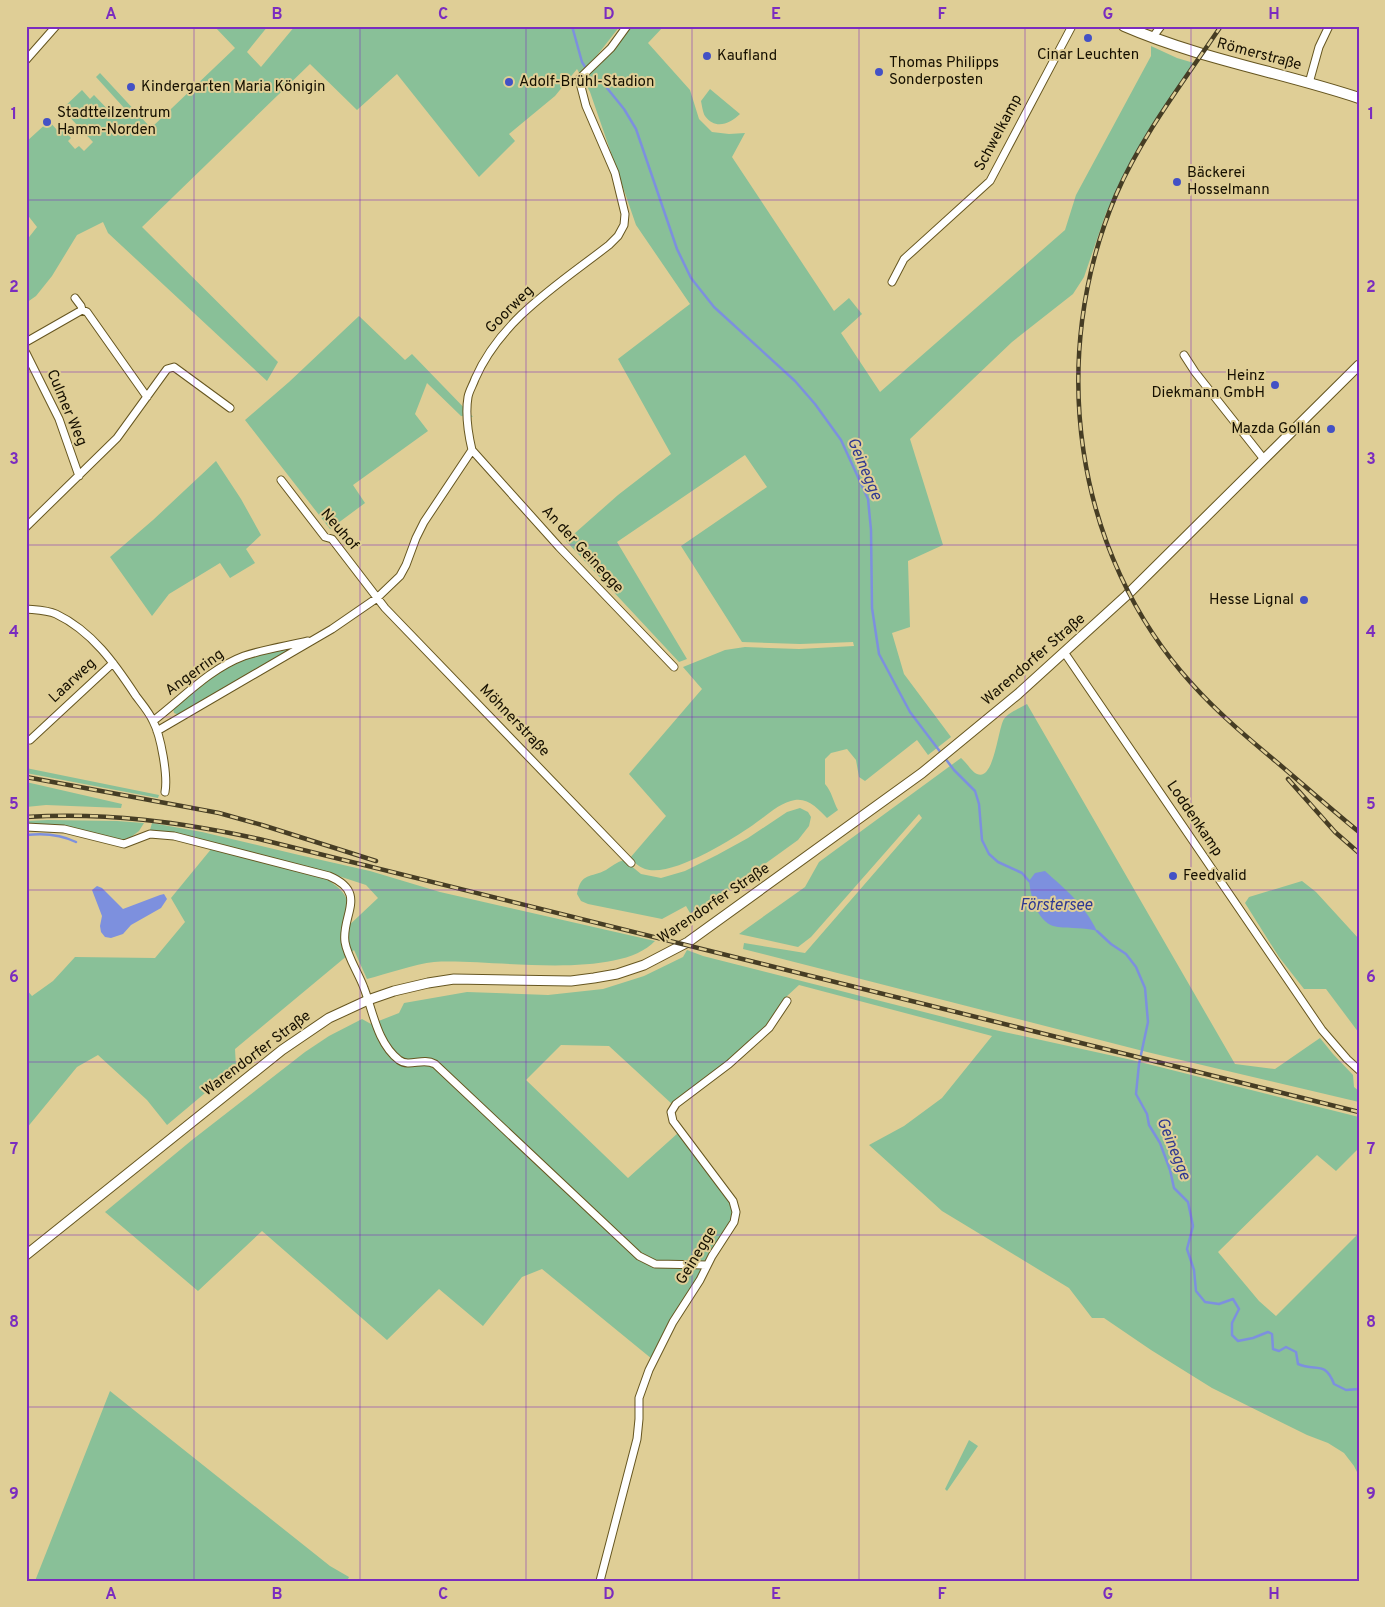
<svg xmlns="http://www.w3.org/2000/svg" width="1385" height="1607" font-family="Overpass,sans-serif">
<rect width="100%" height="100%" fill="#dfce96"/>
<path fill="#89c098" d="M 214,26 L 268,26 L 247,52 L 261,67 L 295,26 L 620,26 L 595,58 L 598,65 L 615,49 L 631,26 L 664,26 L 648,43 L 690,90 L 699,119 L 712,132 L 729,134 L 745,133 L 732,157 L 834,311 L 849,298 L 862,314 L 841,333 L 880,392 L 1065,230 L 1076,195 L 1151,56 L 1151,46 L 1177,58 L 1194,63 L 1145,136 L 1130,163 L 1106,213 L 1084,277 L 1073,294 L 1012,342 L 910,439 L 943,545 L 908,561 L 910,627 L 892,633 L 904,674 L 951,737 L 928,755 L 917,740 L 865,781 L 859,777 L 856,760 L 847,749 L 831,753 L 825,759 L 825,784 C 832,792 833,801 838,810 L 827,818 C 819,810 809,798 795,800 C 780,802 765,817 753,825 C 731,840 671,878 645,869 C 639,867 634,862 630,858 L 666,816 L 629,774 L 702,689 L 683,667 L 725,650 L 745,647 L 799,649 L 854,646 L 853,642 L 800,644 L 742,642 L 681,546 L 767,487 L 745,455 L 617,542 L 687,659 L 679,662 L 566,541 L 618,495 L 671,454 L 618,359 L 690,304 L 636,225 L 590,92 L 577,69 L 555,96 L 509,134 L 515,141 L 479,177 L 397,74 L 357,110 L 310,64 L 142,227 L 278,362 L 267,381 L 108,233 L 103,222 L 77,235 L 52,276 L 36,296 L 26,303 L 26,241 L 37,227 L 26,213 L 26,142 L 49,121 L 57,130 L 61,127 L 71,138 L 68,141 L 75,149 L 79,146 L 84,151 L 93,142 L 62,109 L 82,90 L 90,99 L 94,95 L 116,118 L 125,109 L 96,77 L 100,73 L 151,128 L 235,48 Z
M 710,89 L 740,114 C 730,124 715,130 705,116 C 703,113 702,106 701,101 Z
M 359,316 L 405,360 L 412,354 L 473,417 L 461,416 L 427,383 L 415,414 L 428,431 L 353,485 L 365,503 L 330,529 L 245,420 L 289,382 Z
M 216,461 L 241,499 L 261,535 L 246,549 L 255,563 L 230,578 L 220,563 L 169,594 L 152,616 L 110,557 L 153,520 Z
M 288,648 L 289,650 L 179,715 L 174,713 L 173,708 C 197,687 223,667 254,656 C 265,652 277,651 288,648 Z
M 1027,704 L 1235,1064 L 1275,1069 L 1320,1038 L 1333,1054 L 1353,1075 L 1354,1087 L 1359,1091 L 1359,1102 L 1147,1052 L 743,949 L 744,943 L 805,953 L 922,818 L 919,814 L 811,937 L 798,947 L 739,934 L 805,887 L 819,862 L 961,758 C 966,762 972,772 977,774 C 994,782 998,728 1004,719 C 1008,713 1020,708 1027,704 Z
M 26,768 L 159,795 L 158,798 L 26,773 Z
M 26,782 L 122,804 L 121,808 L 46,805 L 26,807 Z
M 800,808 L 808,812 L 811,817 L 809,826 L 798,840 L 704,908 L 690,913 L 686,906 L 662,919 L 588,904 L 581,901 L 577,894 C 581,872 591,878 606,870 C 612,866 617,862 624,860 L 641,874 L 661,878 L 685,871 L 717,855 L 748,838 L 787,812 Z
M 48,820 L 117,821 L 144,823 L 139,831 L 131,837 L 120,841 L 53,824 L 26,824 L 26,821 Z
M 152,823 L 202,832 L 299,855 L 370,871 L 440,892 L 655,941 C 616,982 488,958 434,962 C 415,964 386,974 367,979 L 354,950 L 235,1049 L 236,1067 L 167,1125 L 147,1100 L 98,1055 L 77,1067 L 26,1129 L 26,989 L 32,996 L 53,981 L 75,957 L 155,958 L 185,922 L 171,898 L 212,848 L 326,879 C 352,895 350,903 343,931 L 378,898 L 366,885 L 320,870 L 172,833 L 150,830 Z
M 1302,881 L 1316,892 L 1359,939 L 1359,1033 L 1326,989 L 1304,989 L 1279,957 L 1245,903 L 1249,897 Z
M 687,950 L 703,956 L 995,1030 L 1132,1060 L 1359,1117 L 1359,1148 L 1336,1171 L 1317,1155 L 1218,1252 L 1259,1301 L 1276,1316 L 1357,1235 L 1359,1237 L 1359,1476 L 1354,1466 L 1344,1453 L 1328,1443 L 1307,1435 L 1212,1388 L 1151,1350 L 1104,1318 L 1092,1318 L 1069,1288 L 942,1211 L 869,1145 L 904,1126 L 942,1098 L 992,1036 L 799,985 L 786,997 L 766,1027 L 727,1062 L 672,1104 L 609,1046 L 561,1045 L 526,1080 L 628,1178 L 678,1133 L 731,1204 L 733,1218 L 652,1359 L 542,1269 L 522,1277 L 483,1326 L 439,1289 L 387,1340 L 262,1231 L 198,1291 L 105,1212 L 192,1140 L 305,1052 L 329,1036 L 362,1019 L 371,1024 L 399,1013 L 404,1003 L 467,992 L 548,995 L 603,989 L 644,976 L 683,957 Z
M 110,1391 L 330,1566 L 349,1577 L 347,1581 L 35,1581 Z
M 969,1440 L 978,1446 L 947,1491 L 945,1489 Z"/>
<path fill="#7d90de" d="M 1045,871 C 1066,890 1084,904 1097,931 C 1084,927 1071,929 1058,927 C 1038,925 1031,898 1029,881 L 1035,873 Z
M 97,886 L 102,888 L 123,909 L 160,895 L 164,894 L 167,899 L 161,908 L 131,925 L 123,934 L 111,938 L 105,937 L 101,932 L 100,926 L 102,916 L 92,890 Z"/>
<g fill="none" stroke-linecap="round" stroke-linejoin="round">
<path stroke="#7d90de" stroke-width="2.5" d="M 572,26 L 582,62 L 587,70
M 607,88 L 624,109 L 636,129 L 677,249 L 691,278 L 714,307 L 795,381 L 815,404 L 841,440 L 868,499 L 871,530 L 872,608 L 879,654 L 910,712 L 954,770 L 975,791 L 979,804 L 982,840 L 989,854 L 998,862 L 1022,873 L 1029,881
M 26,835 C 43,833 60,834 76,842
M 1097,931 L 1111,944 L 1126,954 L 1136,967 L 1145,988 L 1148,1022 L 1139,1064 L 1136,1094 L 1147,1114 L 1149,1125 L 1160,1143 L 1170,1170 L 1174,1188 L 1188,1202 L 1193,1226 L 1187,1249 L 1194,1270 L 1196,1291 L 1205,1302 L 1219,1304 L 1233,1299 L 1239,1309 L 1232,1323 L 1232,1335 L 1238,1341 L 1253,1338 L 1268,1332 L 1272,1334 L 1273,1349 L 1279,1351 L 1286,1347 L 1296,1352 L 1298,1364 C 1316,1372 1325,1360 1334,1384 L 1346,1390 L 1359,1389"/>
<defs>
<path id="minor" d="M 1152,38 L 1161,26
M 26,60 L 56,26
M 1309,83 L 1319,47 L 1329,26
M 892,282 L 904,259 L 990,181 L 1072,26
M 75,298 L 81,306 L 82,310
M 26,342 L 82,310 L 87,312 L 147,397
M 26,353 L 59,419 L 79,476
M 1184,355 L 1195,372 L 1263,458
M 472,450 L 559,547 L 674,667
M 281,480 L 325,537 L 332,539 L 385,608 L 631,863
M 26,527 L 117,438 L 167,369 L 174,367 L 230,408
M 26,609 C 36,610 47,610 56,614 C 92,631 115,664 136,696 C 142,704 149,712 153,721 C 161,736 168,776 165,792
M 1064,652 L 1322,1030 L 1347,1059 L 1359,1070
M 153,721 C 182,699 209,669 244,656 C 265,649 287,646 308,641
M 157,731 L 332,629 L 377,598 L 400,576 L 406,565 L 416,538 L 424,522 L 472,450 C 468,433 465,415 468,397 C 469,391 473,385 475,379 C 501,319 559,284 609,245 L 618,236 L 624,225 L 625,214 L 615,173 L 586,106 L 579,79 L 611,48 L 627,26
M 30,740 L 113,663
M 26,827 L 64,829 L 124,844 L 150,834 L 174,836 L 329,876 C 369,893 341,915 345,942 C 347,956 359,974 364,988 C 373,1011 377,1043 399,1060 C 410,1068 422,1057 435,1064 L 639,1256 L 655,1264 L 707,1265
M 600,1581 L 637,1439 L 639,1419 L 639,1398 L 649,1370 L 673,1322 L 700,1280 L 712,1256 L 734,1222 L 736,1212 L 733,1201 L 673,1121 L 671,1112 L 676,1104 L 729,1064 L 769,1028 L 787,1001"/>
<path id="tertiary" d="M 26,1255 L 282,1050 L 329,1018 L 368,1000 L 394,991 L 428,983 L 454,979 L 571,981 L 594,978 L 617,974 L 644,965 L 688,942 L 922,773 L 1018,694 L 1127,595 L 1359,365"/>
<path id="secondary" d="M 1124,26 C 1200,59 1281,72 1359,98"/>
</defs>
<use href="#minor" stroke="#665620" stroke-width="9"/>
<use href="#tertiary" stroke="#665620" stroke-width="11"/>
<use href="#secondary" stroke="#665620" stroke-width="12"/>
<use href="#minor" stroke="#fff" stroke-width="7"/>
<use href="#tertiary" stroke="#fff" stroke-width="9"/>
<use href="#secondary" stroke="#fff" stroke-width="10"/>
<defs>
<path id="rail" d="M 1221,26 C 1184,81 1142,135 1116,195 C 1047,357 1073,553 1192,684 C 1219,714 1249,739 1279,764 C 1306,787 1332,810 1359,832
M 26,777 L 219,813 L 262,825 L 376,861
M 1288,779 L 1335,832 L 1359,853
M 26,817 C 107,812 180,822 259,839 L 1359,1112"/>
</defs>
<use href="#rail" stroke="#463d24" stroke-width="4.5"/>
<use href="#rail" stroke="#dfce96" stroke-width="2.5" stroke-dasharray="8" stroke-linecap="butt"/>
</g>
<path fill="none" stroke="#7b2cbf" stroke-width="1" stroke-opacity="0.55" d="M 194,26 L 194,1581M 360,26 L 360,1581M 526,26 L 526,1581M 692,26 L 692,1581M 859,26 L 859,1581M 1025,26 L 1025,1581M 1191,26 L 1191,1581M 26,200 L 1359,200M 26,372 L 1359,372M 26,545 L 1359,545M 26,717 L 1359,717M 26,890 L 1359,890M 26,1062 L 1359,1062M 26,1235 L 1359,1235M 26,1407 L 1359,1407"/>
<g fill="#4351c5" stroke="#dfce96" stroke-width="2">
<circle cx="1088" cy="38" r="5"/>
<circle cx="707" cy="56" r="5"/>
<circle cx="879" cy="72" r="5"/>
<circle cx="509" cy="82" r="5"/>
<circle cx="131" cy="87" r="5"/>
<circle cx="47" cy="122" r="5"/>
<circle cx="1177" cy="182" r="5"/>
<circle cx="1275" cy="385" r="5"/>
<circle cx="1331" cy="429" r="5"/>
<circle cx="1304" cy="600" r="5"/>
<circle cx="1173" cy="876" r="5"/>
</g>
<g text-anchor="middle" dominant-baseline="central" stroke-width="4" stroke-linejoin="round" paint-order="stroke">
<g font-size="15" fill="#161000" stroke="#dfce96" text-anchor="start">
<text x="1088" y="55" text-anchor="middle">Cinar Leuchten</text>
<text x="717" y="56">Kaufland</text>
<text x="889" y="63">Thomas Philipps<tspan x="889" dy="17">Sonderposten</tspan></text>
<text x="519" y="82">Adolf-Brühl-Stadion</text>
<text x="141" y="87">Kindergarten Maria Königin</text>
<text x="57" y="113">Stadtteilzentrum<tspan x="57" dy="17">Hamm-Norden</tspan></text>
<text x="1187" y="173">Bäckerei<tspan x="1187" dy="17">Hosselmann</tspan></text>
<text x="1265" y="376" text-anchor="end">Heinz<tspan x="1265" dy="17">Diekmann GmbH</tspan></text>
<text x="1321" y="429" text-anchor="end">Mazda Gollan</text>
<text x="1294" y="600" text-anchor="end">Hesse Lignal</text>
<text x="1183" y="876">Feedvalid</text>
</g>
<g font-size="15" fill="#161000" stroke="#dfce96">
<text transform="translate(1259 55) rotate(15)">Römerstraße</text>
<text transform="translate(999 133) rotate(-62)">Schwelkamp</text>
<text transform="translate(510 310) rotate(-45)">Goorweg</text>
<text transform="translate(66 408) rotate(67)">Culmer Weg</text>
<text transform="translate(339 530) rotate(49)">Neuhof</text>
<text transform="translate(582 550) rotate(47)">An der Geinegge</text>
<text transform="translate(1034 660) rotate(-41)">Warendorfer Straße</text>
<text transform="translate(195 673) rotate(-36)">Angerring</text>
<text transform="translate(73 681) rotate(-43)">Laarweg</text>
<text transform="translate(514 721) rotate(46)">Möhnerstraße</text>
<text transform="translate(1194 819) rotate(56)">Loddenkamp</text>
<text transform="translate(714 904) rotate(-34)">Warendorfer Straße</text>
<text transform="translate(257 1054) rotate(-37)">Warendorfer Straße</text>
<text transform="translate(697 1256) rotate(-59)">Geinegge</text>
</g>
<g font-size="16" font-style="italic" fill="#2e3892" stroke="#dfce96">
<text transform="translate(864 469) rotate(67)">Geinegge</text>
<text x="1056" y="906">Förstersee</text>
<text transform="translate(1173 1149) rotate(68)">Geinegge</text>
</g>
</g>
<rect width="1385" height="1607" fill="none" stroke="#dfce96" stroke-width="55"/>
<rect x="28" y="28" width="1330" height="1552" fill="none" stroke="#7b2cbf" stroke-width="2"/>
<g font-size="16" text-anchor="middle" font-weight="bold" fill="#7b2cbf">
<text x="111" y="19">A</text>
<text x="277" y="19">B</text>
<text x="443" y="19">C</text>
<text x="609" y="19">D</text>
<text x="776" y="19">E</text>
<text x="942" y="19">F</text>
<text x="1108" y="19">G</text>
<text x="1274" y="19">H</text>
<text x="14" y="119">1</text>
<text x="1371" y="119">1</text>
<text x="14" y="292">2</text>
<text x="1371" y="292">2</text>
<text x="14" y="464">3</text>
<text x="1371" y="464">3</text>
<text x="14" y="637">4</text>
<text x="1371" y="637">4</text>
<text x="14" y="809">5</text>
<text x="1371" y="809">5</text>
<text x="14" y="982">6</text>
<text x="1371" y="982">6</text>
<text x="14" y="1154">7</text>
<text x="1371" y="1154">7</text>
<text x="14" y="1327">8</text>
<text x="1371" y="1327">8</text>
<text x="14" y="1499">9</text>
<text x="1371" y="1499">9</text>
<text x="111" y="1599">A</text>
<text x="277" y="1599">B</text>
<text x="443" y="1599">C</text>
<text x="609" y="1599">D</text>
<text x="776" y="1599">E</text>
<text x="942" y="1599">F</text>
<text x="1108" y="1599">G</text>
<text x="1274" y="1599">H</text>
</g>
</svg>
